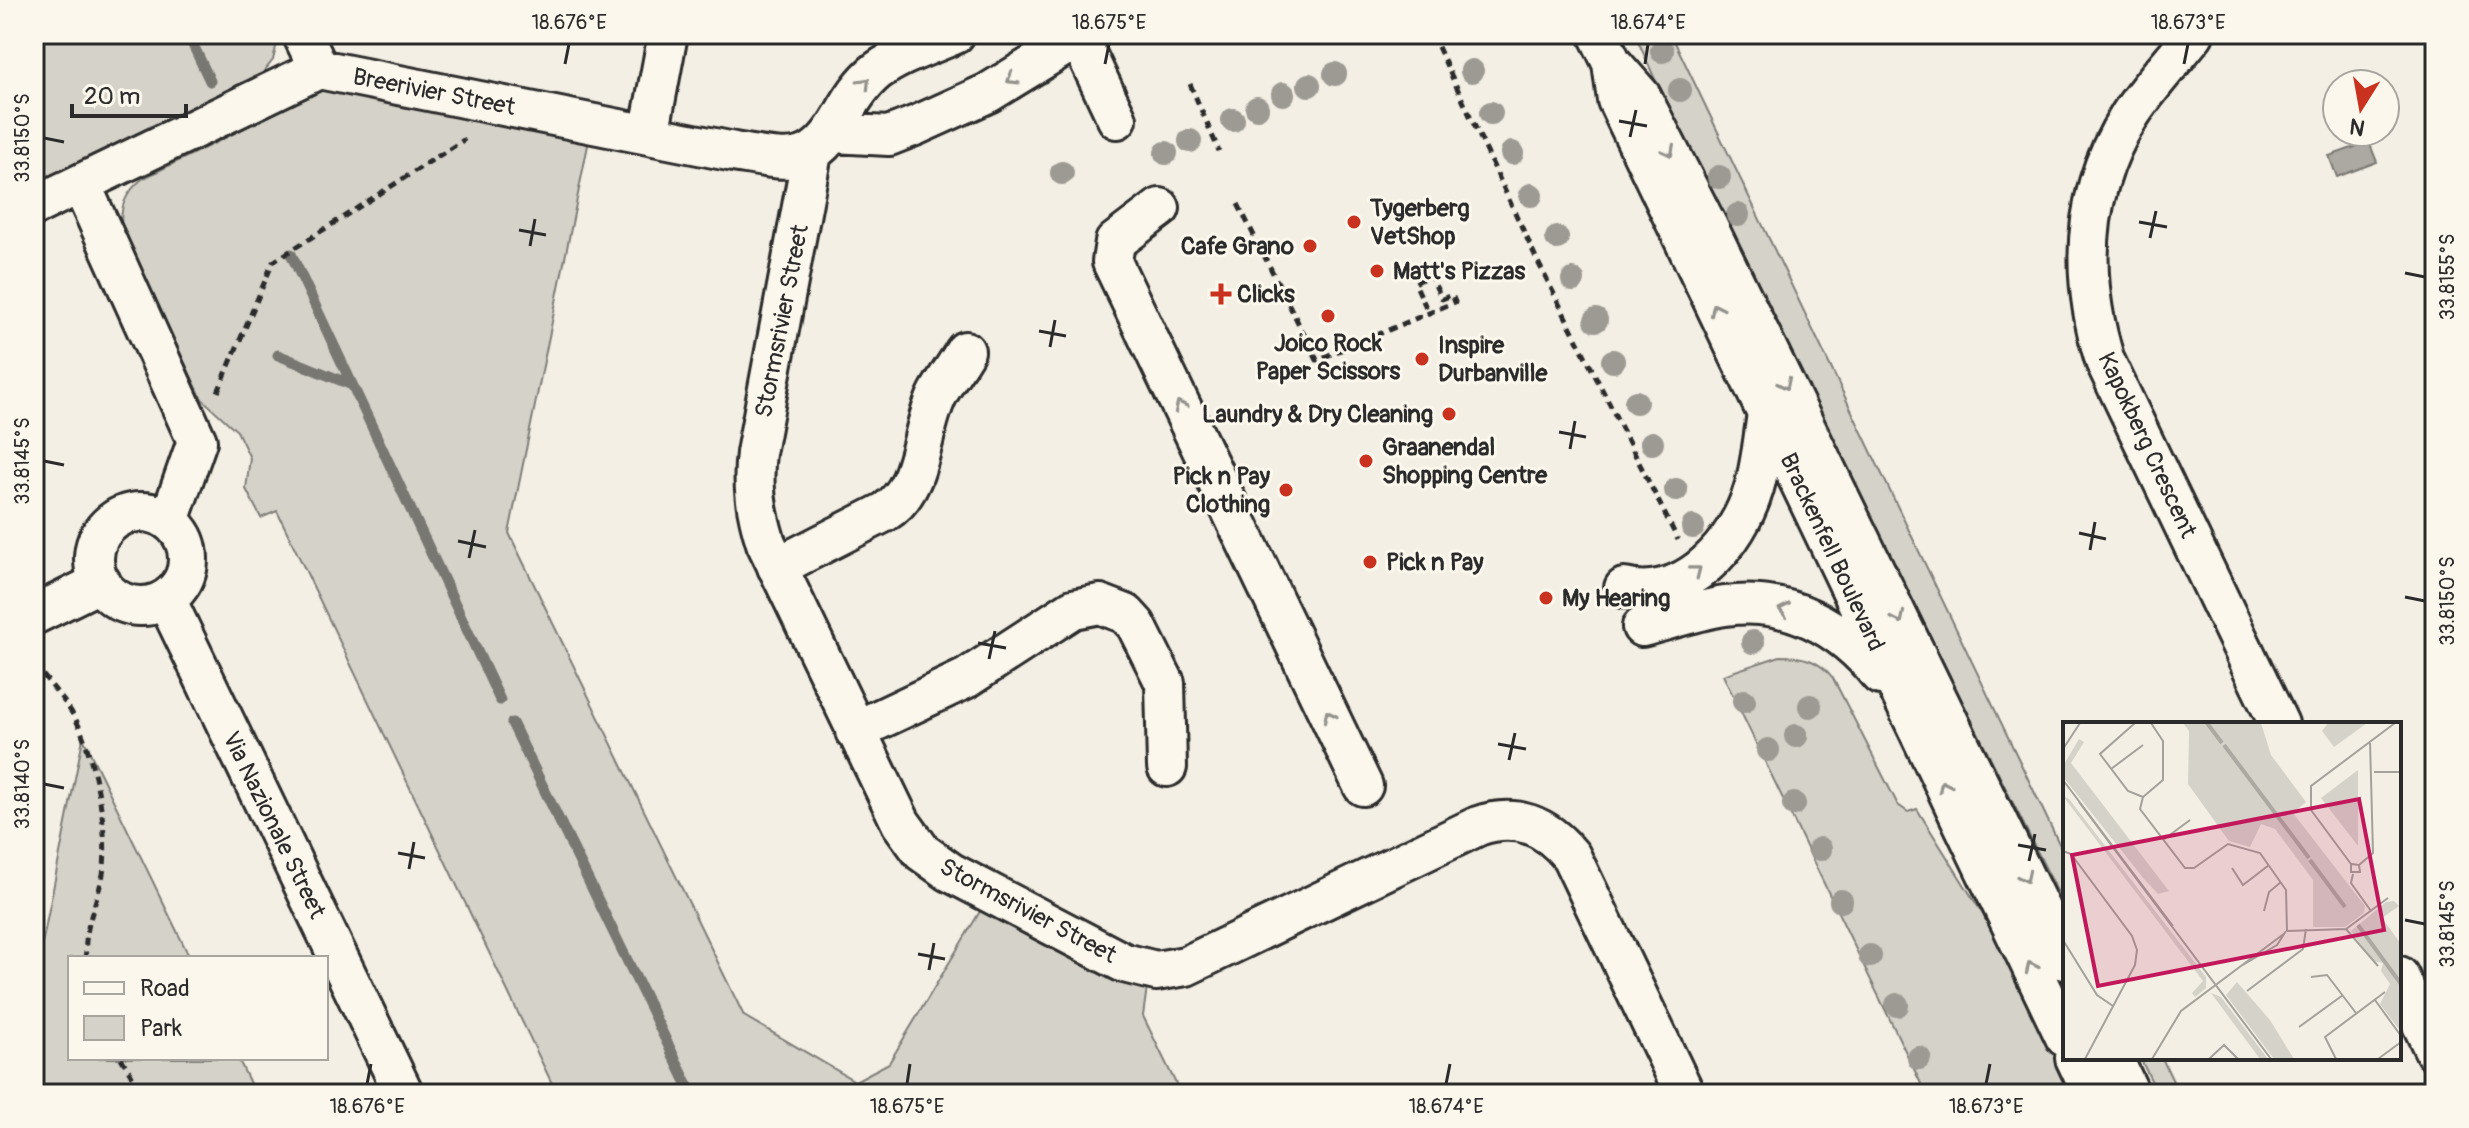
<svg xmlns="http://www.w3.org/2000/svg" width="2469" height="1128" font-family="Pangolin,sans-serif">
<rect width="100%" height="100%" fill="#f3efe4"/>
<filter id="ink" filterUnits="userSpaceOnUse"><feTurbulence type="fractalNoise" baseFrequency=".0125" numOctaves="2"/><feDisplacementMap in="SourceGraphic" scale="16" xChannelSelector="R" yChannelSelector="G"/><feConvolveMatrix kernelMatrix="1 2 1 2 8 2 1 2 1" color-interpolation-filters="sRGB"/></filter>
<g filter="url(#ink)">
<path fill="#d5d2c9" stroke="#807e7a" stroke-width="2" d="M 34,34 L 279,34 L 273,60 L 257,80 L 34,186 Z
M 1635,34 L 1671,34 L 2065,856 L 2065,907 L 1680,136 Z
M 320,91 L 338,91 L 589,140 L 509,533 L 744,1016 L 855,1081 L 889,1063 L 982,908 L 1121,981 L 1147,987 L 1143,1016 L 1181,1094 L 557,1094 L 277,511 L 261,518 L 246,489 L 250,458 L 237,431 L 202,399 L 122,230 C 119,208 125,193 142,179 Z
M 1780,656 C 1803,656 1819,660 1833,678 L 1898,805 L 1908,812 L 1917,809 L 2007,953 L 2076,1094 L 1926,1094 L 1723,675 Z
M 83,738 L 190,958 L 70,958 L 70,1058 L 238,1058 L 255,1094 L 34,1094 L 34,985 Z
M 2140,1058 L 2162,1058 L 2179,1094 L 2158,1094 Z"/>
<path fill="#aca9a2" stroke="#787772" stroke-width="2" d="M 2369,142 L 2377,162 L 2337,177 L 2329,156 Z"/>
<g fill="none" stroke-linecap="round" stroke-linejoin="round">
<path stroke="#787772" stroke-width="11" d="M 188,34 L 210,81
M 291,254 L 500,700
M 278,355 L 352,385
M 512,723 L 692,1094"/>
<defs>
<path id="minor" d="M 302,34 L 319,69
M 1077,34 L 1117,119
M 1598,34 L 1612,63 L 1641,96 L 1708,227 L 2065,960
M 2194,34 C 2173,61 2148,87 2130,115 C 2081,192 2079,276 2105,361 L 2279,724
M 1612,63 L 1617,100 L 2065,1037
M 833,133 L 889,136 L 917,125 L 988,93 L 1084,34
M 649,135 L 668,34
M 812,153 L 756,453 C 752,485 756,512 766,543 L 901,823 L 922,852 L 950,872 L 1124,963 L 1156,971 L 1186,966 L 1478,826 C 1516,813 1546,825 1571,856 L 1685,1094
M 81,184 L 197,441 L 169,521
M 34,206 L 319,69 L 734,152 C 790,161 812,170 843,115 C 852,99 862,83 877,71 C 899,55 930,45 955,34
M 1160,208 L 1115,242 L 1112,262 L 1363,786
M94 559a47 47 0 1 1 94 0a47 47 0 1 1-94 0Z
M 777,567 L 885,512 C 924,488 919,431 938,394 C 946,379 957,365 965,351
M 1624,588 C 1686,603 1738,543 1754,488 C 1761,464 1763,439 1767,414
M 166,599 L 404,1094
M 34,615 L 101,582
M 1642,627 C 1669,620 1698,610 1725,606 C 1788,597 1842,627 1880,675
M 855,731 L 967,678 L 1073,609 L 1100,604 L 1126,614 L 1136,625 L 1165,683 L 1167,767
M 2399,976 L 2435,1052
M 2075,1058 L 2092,1094
M 2113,1058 L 2130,1094"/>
</defs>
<use href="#minor" stroke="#2b2b2b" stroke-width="44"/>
<path stroke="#2b2b2b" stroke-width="5" stroke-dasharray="8 6" stroke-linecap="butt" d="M 1432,34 L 1538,262 L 1678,540
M 1190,84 L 1219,151
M 1238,204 L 1317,360 L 1455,302 L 1452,295 L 1442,299 L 1430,275 L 1415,283 L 1429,314
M 218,392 L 273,262 L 465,139
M 34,664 C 48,682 64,699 75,718 C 94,754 110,834 103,874 C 97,903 83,928 86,958
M 121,1058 L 139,1087
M 95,1094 C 115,1084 131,1083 150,1094"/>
<use href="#minor" stroke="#fbf7ec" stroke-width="38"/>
</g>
<g fill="#9d9a94">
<circle cx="1662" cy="51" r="12"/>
<circle cx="1472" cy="71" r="12"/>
<circle cx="1335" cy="74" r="12"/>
<circle cx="1309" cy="85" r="12"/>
<circle cx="1680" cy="90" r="12"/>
<circle cx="1283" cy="94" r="12"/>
<circle cx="1257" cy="108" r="12"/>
<circle cx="1491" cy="113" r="12"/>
<circle cx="1233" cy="120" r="12"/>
<circle cx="1190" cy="141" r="12"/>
<circle cx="1166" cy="153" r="12"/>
<circle cx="1512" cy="153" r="12"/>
<circle cx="1062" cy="173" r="12"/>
<circle cx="1719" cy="177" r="12"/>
<circle cx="1531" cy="195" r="12"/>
<circle cx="1738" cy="215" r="12"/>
<circle cx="1557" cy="238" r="12"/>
<circle cx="1573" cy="280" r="12"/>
<circle cx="1596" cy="320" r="12"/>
<circle cx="1613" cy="361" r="12"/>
<circle cx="1636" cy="402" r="12"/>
<circle cx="1652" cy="443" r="12"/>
<circle cx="1676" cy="490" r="12"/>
<circle cx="1693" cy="527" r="12"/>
<circle cx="1753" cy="642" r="12"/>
<circle cx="1744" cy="701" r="12"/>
<circle cx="1810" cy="706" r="12"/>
<circle cx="1796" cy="736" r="12"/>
<circle cx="1768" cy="750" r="12"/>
<circle cx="1794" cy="804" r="12"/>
<circle cx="1820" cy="849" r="12"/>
<circle cx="1841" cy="901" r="12"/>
<circle cx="1870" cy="956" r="12"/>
<circle cx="1897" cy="1005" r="12"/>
<circle cx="1919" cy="1058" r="12"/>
</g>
<defs><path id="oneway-chevron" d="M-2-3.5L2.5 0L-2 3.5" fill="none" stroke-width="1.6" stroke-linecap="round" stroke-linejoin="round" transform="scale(2)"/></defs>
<g stroke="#93918c">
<use href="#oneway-chevron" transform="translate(1012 79) rotate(149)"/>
<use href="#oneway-chevron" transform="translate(865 83) rotate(-46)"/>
<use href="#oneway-chevron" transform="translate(1669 151) rotate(63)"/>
<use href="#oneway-chevron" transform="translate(1716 309) rotate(-116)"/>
<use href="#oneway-chevron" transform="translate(1785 384) rotate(64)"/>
<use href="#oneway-chevron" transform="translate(1180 406) rotate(-116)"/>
<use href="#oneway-chevron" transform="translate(1696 571) rotate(-38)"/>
<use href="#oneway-chevron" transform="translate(1784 610) rotate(-168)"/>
<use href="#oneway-chevron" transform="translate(1899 618) rotate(64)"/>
<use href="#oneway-chevron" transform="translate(1329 716) rotate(-116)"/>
<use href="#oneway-chevron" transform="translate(1944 786) rotate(-116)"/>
<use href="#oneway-chevron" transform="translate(2025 877) rotate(64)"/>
<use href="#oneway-chevron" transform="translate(2031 967) rotate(-116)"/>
</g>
</g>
<path fill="none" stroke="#2b2b2b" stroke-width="3" d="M 565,64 L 569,44M 1105,64 L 1109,44M 1645,64 L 1648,44M 2184,64 L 2188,44M 1619,121 L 1647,126M 1630,137 L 1636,110M 44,138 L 64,142M 2139,222 L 2167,227M 519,230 L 546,235M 2150,238 L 2156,211M 530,246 L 535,219M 2405,273 L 2425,277M 1039,331 L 1066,336M 1050,347 L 1055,320M 1559,432 L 1586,437M 1570,449 L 1575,421M 44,461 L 64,465M 2079,533 L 2106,539M 458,541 L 486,547M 2090,550 L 2095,522M 469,558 L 475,530M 2405,597 L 2425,601M 978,643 L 1006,648M 989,659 L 995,631M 1498,744 L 1526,749M 1509,760 L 1515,733M 44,784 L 64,788M 2018,845 L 2046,850M 398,853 L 425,858M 2029,861 L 2035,834M 409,869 L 414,842M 2405,920 L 2425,924M 918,954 L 945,959M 929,970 L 934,943M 367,1084 L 371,1064M 907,1084 L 910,1064M 1446,1084 L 1450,1064M 1986,1084 L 1990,1064"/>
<g fill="#c8321e" stroke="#fbf7ec" stroke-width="3">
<circle cx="1354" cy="222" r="8"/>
<circle cx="1310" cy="246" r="8"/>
<circle cx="1377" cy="271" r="8"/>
<path d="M1217 282h8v8h8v8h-8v8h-8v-8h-8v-8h8z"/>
<circle cx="1328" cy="316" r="8"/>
<circle cx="1422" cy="359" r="8"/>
<circle cx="1449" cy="414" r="8"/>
<circle cx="1366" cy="461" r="8"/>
<circle cx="1286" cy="490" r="8"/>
<circle cx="1370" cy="562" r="8"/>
<circle cx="1546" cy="598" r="8"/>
</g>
<g text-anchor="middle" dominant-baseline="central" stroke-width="6" stroke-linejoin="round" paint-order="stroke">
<g font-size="24" fill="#2b2b2b" stroke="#fbf7ec">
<text transform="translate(434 92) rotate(11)">Breerivier Street</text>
<text transform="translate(782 321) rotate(-79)">Stormsrivier Street</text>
<text transform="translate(2147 445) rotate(65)">Kapokberg Crescent</text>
<text transform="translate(1832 552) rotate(65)">Brackenfell Boulevard</text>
<text transform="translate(274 825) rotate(64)">Via Nazionale Street</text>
<text transform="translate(1028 911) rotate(28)">Stormsrivier Street</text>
</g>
<g font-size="24" font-weight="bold" fill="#2b2b2b" stroke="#fbf7ec" text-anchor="start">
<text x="1370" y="208">Tygerberg<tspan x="1370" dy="28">VetShop</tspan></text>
<text x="1294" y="246" text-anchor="end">Cafe Grano</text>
<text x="1393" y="271">Matt's Pizzas</text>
<text x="1237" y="294">Clicks</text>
<text x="1328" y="343" text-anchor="middle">Joico Rock<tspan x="1328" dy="28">Paper Scissors</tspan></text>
<text x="1438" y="345">Inspire<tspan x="1438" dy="28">Durbanville</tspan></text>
<text x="1433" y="414" text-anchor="end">Laundry &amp; Dry Cleaning</text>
<text x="1382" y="447">Graanendal<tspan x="1382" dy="28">Shopping Centre</tspan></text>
<text x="1270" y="476" text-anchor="end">Pick n Pay<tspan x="1270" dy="28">Clothing</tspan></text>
<text x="1386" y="562">Pick n Pay</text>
<text x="1562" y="598">My Hearing</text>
</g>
</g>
<g transform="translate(2063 722)">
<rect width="338" height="338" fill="#f3efe4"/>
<path d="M 120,1 L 198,1 L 208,33 L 243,80 L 230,91 L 302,184 L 301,191 L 282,205 L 250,205 L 250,158 L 212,107 L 198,102 L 187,125 L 166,119 L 125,62 L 126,9 ZM 265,1 L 304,1 L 271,25 L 259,9 ZM 16,17 L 21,20 L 8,41 L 106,169 L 95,172 L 81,157 L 1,56 L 0,44 ZM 295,48 L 295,124 L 258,76 ZM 0,74 L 6,77 L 143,255 L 143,266 L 132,275 L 129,271 L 140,259 ZM 331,179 L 336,184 L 319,196 L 338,222 L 338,310 L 317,282 L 327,262 L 318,249 L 320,241 L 310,239 L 288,209 L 323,180 ZM 174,260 L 207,298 L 231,337 L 211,337 L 163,273 ZM 148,271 L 158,275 L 205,337 L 197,337 Z" fill="#d5d2c9"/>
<path fill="none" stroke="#aca9a2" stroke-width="4" d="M 144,1 L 159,21M 161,23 L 246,136M 247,138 L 282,185M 295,203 L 338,262"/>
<path fill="none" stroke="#a3a19a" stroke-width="2" d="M 72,1 L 37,32 L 65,69 L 80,75M 0,27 L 17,1M 48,47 L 80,23M 311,50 L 338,50M 0,58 L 110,204M 80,75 L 77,87 L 122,146 L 131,146 L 165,122 L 197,131 L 223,168 L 224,209M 80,75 L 100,58 L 100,19 L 88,1M 16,80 L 208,337M 100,118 L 127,98M 0,129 L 8,132 L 69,214 L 74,228 L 72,243 L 22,337M 288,142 L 248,88 L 248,64 L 332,1M 296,143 L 297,150 L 288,150 L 288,142 L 296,143 L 310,131 L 307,19M 169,146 L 180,163 L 206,143M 290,152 L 288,161 L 308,189M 201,189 L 206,170 L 218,160M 283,207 L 315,244M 224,209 L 283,207 L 325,176M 0,218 L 34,273 L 50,284M 178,244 L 214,223 L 223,209M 248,255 L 264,253 L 293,291M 184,269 L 240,227 L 243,207M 312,278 L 338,314M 236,305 L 280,273M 89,337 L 118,289 L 222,211M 146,337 L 161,323 L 175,337M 273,337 L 262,315 L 322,270M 315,337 L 338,320"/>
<path fill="#c2185b" fill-opacity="0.15" stroke="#c2185b" stroke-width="4" d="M 296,77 L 321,208 L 35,264 L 9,133 Z"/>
<rect width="338" height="338" fill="none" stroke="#2b2b2b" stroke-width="4"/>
</g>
<rect width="2469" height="1128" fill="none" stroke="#fbf7ec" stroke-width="88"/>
<rect x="68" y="956" width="260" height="104" fill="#fbf7ec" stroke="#a8a59f" stroke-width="2"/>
<rect x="84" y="982" width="40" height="12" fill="#fbf7ec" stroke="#a8a59f" stroke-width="2"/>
<text x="140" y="996" font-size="24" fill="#2b2b2b">Road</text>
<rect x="84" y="1016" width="40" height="24" fill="#d5d2c9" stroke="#a8a59f" stroke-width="2"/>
<text x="140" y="1036" font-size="24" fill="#2b2b2b">Park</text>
<g transform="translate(2361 108) rotate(191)"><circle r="38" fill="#fbf7ec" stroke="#a8a59f" stroke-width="2"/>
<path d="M0-6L14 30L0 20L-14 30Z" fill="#c8321e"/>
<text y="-12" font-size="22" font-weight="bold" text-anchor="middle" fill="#2b2b2b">N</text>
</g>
<path d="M72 104v12h114v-12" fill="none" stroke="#2b2b2b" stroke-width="4"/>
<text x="84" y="104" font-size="24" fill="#2b2b2b" stroke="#fbf7ec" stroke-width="6" paint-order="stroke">20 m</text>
<rect x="44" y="44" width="2381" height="1040" fill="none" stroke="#2b2b2b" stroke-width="3"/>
<g font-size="20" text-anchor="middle" fill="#2b2b2b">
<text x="569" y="29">18.676°E</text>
<text x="1109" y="29">18.675°E</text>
<text x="1648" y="29">18.674°E</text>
<text x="2188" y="29">18.673°E</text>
<text transform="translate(22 138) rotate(-90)" y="7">33.8150°S</text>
<text transform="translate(2447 277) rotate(-90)" y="7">33.8155°S</text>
<text transform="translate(22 461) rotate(-90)" y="7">33.8145°S</text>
<text transform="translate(2447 601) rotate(-90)" y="7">33.8150°S</text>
<text transform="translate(22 784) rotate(-90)" y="7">33.8140°S</text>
<text transform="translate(2447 924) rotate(-90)" y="7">33.8145°S</text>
<text x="367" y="1113">18.676°E</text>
<text x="907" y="1113">18.675°E</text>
<text x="1446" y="1113">18.674°E</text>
<text x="1986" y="1113">18.673°E</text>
</g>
</svg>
